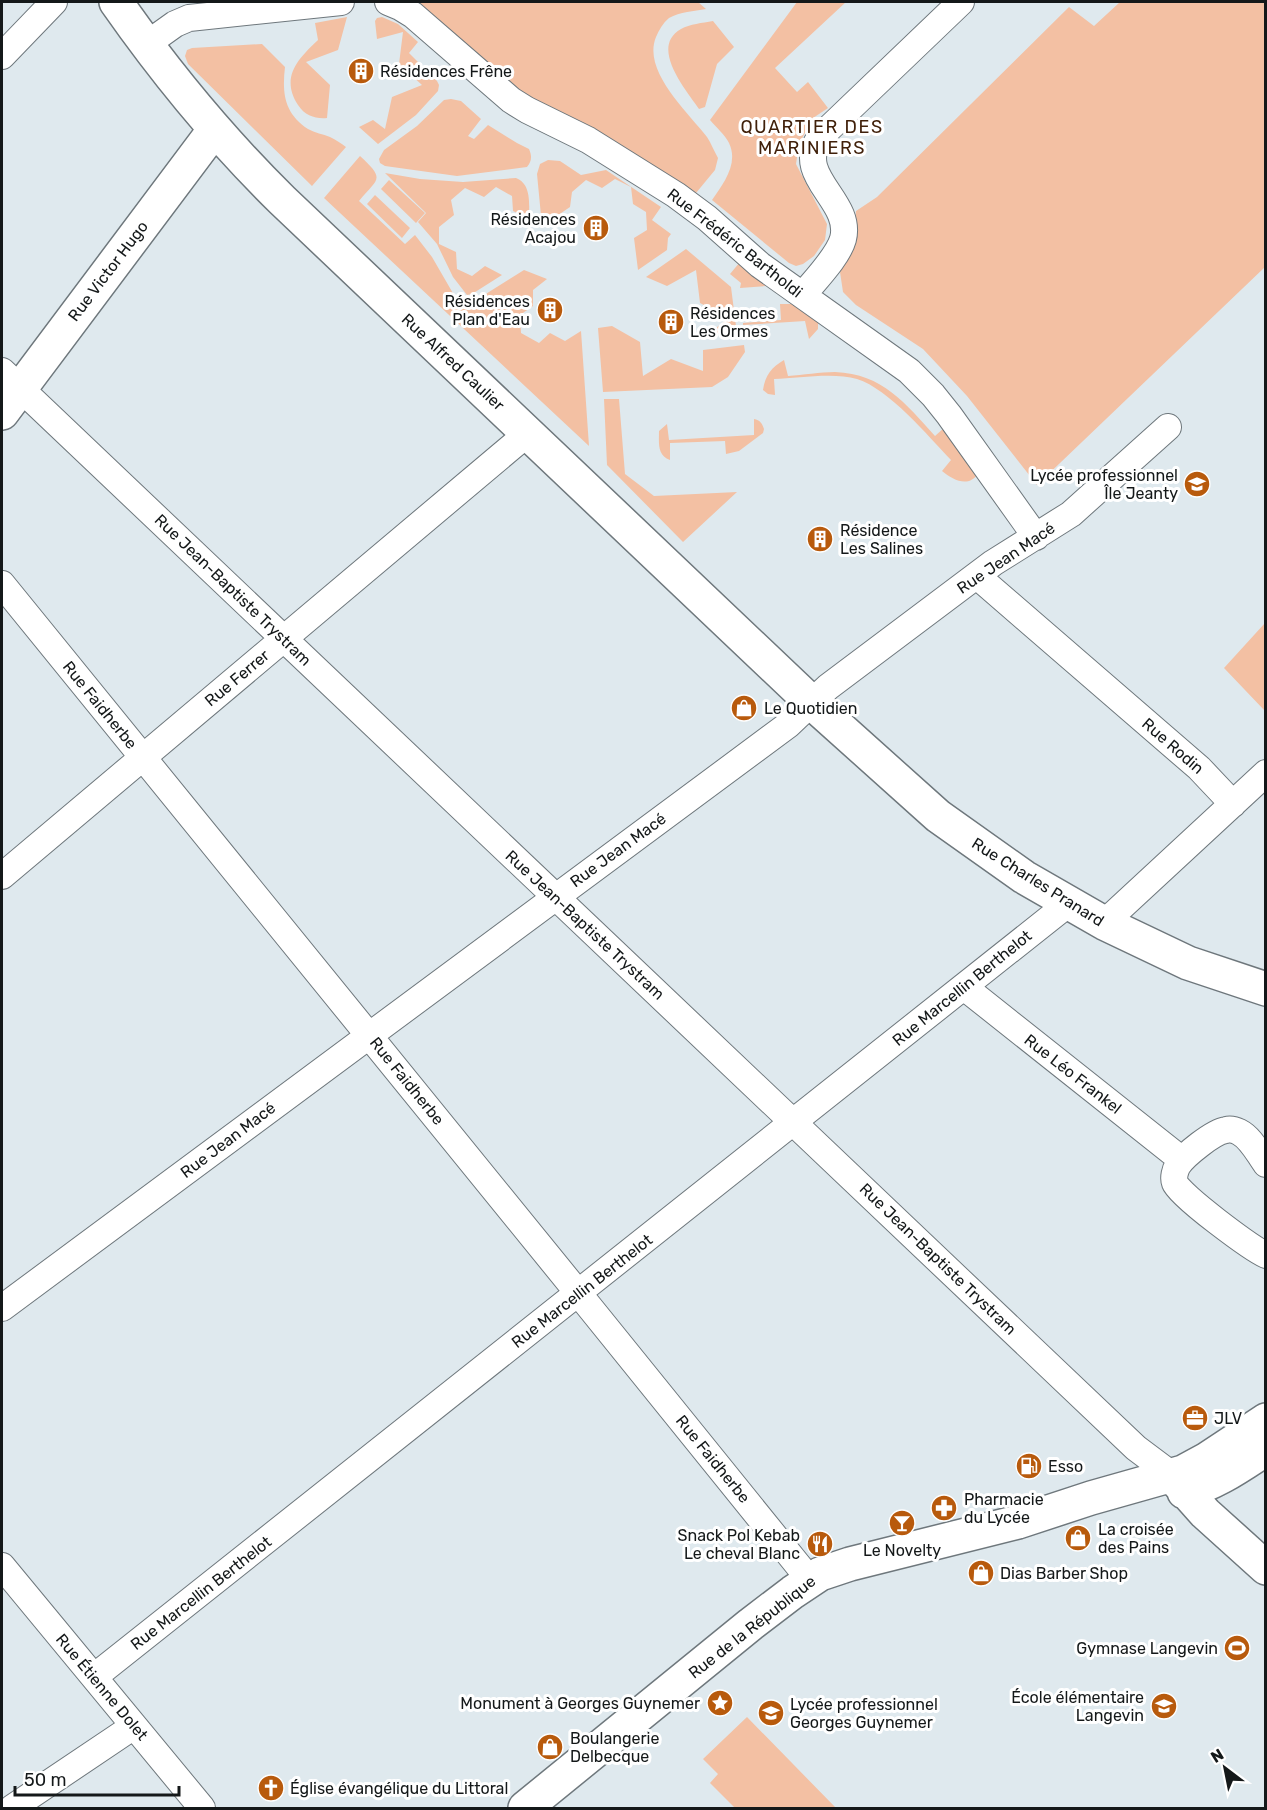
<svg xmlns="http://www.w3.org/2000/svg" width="1267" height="1810" font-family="Rubik,sans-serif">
<rect width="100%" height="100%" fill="#dfe9ee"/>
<path fill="#f3c0a3" d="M 409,2 L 698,2 L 706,9 C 694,11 680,12 669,18 C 663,23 659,30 656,37 C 642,71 688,112 707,137 C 711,143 714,151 718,158 L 715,170 L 696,193 L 529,100 Z
M 797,2 L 846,2 L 775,68 L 797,92 L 808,82 L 828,108 L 813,118 L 799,144 L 796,164 L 827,224 L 825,240 L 814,256 L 803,264 L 796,266 L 789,263 L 712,200 C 723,184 739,164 729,143 C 725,135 716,127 710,120 Z
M 1120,2 L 1265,2 L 1265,267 L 1037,485 L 967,396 L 923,349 L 856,305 L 843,292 L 840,272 L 852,251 L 856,211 L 877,197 L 1069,7 L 1094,26 Z
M 347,17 L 338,50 L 306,62 L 330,85 L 327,118 C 316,119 305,116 298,105 C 280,77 298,59 318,40 L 315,23 Z
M 382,17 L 398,24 L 418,42 L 409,53 L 437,81 L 439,85 L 438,91 L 416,115 L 378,144 L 359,127 L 373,120 L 385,129 L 392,97 L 422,85 L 399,64 L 403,32 L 377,39 L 375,21 L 377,18 Z
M 713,21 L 734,47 L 717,64 L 705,107 L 699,109 C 686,90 649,47 681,29 C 690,24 702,23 713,21 Z
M 262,44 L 285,67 C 282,93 284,113 308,129 C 315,133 323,134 330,137 C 336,140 341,143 346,147 L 312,186 L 188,64 L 185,56 L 187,50 L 192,48 Z
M 451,99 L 461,101 L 481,119 L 468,136 L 474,139 L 488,125 L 517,143 L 529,149 C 532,156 532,161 527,167 L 457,176 L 385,166 L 380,163 L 379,159 L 384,150 L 417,126 L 444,100 Z
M 360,156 C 386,180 378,178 359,201 L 405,244 L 415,235 L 432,257 L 454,295 L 459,300 L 466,303 L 473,302 L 524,270 L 547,279 L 533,290 L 533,306 L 520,315 L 521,333 L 539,343 L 550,333 L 565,341 L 581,331 L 589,446 L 324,198 Z
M 548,160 L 560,161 L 581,175 L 606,170 L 661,207 L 652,220 L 671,234 L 668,238 L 667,250 L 638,270 L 634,238 L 647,230 L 646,212 L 633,204 L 631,187 L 615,179 L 602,188 L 586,180 L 572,192 L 570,207 L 542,226 L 537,174 L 540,164 Z
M 385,173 L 420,179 L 463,182 L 516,178 C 532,184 529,205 529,219 L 513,211 L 512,196 L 496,187 L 484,197 L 465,188 L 451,200 L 454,215 L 439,227 L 439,244 L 456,252 L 457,269 L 472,276 L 485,266 L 502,275 L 472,294 L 467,295 L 453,277 L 437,244 L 418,222 L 426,213 Z
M 389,180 L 425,213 L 416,223 L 381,189 Z
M 375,195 L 410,228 L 402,238 L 367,204 Z
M 686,249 L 731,287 L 737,334 L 708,334 L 729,318 L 700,303 L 696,270 L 667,286 L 646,277 Z
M 740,262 L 766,286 L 740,288 L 741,283 L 730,274 Z
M 780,304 L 793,304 L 818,320 L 818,329 L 809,339 L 805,321 L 743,325 L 743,323 L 781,320 Z
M 612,326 L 640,342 L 643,376 L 671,359 L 703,371 L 703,350 L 744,345 L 745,352 L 728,377 L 712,387 L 603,392 L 598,328 Z
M 784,360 L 788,376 C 803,375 820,372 835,372 C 883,374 905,403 935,436 L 945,427 L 978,474 C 968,488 953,480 942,471 L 951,460 C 928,436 889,389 857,379 C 834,372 798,378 774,379 L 775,395 L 768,394 L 763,390 C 765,375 772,367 784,360 Z
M 604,399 L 619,399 L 625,474 L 654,496 L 737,492 L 683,542 L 607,465 Z
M 754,419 C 760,420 762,423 764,429 L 763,433 L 739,451 L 726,454 L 725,441 L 670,443 L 670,460 C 657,455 659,443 659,431 L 667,424 L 669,440 L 754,435 Z
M 1265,623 L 1265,711 L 1224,668 Z
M 747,1717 L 836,1808 L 735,1808 L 710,1783 L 718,1774 L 703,1759 Z"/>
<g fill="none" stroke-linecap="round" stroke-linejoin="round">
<defs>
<path id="street" d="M 388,2 L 400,7 L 413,15 L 511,100 L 527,110 L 588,140 L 676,195 L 707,218 L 760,265 L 909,371 L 933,395 L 949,415 L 1036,537
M 147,44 L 175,24 L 189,18 L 341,2
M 2,56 L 54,2
M 803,295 C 815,280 838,257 843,239 C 853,200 793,177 820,137 L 961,2
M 2,371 L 1136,1448 L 1172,1475
M 977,576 L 1199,768 L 1233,804
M 2,584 L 579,1294 L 810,1580
M 2,876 L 528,433
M 1104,923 L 1266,773
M 964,987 L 1182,1160
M 1266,1164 C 1258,1153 1251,1138 1239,1132 C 1235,1130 1230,1129 1226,1130 C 1213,1132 1185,1155 1178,1165 C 1175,1170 1173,1178 1175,1183 C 1179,1195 1252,1249 1266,1255
M 2,1308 L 788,725 L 828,687 L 993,563 L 1071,514 L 1168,427
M 2,1566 L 202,1808
M 94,1677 L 1069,903
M 12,1808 L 134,1726"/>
<path id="secondary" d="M 116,2 C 165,72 220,139 282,200 L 812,703 L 938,816 L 1024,877 L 1104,923 L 1188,963 L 1266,989
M 2,413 L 215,129
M 1173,1477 L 1205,1513 L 1266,1568
M 1184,1492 C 1215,1484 1240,1466 1266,1449
M 525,1808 L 751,1624 L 793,1592 L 820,1574 L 850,1564 L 1018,1522 L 1091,1498 L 1183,1472 L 1207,1459 L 1266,1420"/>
</defs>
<use href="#street" stroke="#6e777c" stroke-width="28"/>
<use href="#secondary" stroke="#6e777c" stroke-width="36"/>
<use href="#street" stroke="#fff" stroke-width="26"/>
<use href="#secondary" stroke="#fff" stroke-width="33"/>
</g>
<defs>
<symbol id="building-disc" viewBox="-11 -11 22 22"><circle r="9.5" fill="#b85a0c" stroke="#fff"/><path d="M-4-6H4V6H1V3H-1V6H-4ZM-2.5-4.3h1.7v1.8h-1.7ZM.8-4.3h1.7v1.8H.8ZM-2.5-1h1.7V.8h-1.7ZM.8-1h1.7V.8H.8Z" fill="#fff"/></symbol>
<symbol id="school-disc" viewBox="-11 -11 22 22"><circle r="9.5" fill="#b85a0c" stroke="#fff"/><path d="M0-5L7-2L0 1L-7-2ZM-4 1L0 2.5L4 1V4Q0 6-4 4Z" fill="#fff"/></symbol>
<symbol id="shop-disc" viewBox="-11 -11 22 22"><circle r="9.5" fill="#b85a0c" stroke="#fff"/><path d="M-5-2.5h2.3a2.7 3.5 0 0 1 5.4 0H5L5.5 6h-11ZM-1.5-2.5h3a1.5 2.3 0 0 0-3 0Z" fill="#fff"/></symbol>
<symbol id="office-disc" viewBox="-11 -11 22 22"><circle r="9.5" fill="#b85a0c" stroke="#fff"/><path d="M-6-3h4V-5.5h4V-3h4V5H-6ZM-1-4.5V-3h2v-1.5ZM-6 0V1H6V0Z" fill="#fff"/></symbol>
<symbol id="fuel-disc" viewBox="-11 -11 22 22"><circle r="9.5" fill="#b85a0c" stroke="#fff"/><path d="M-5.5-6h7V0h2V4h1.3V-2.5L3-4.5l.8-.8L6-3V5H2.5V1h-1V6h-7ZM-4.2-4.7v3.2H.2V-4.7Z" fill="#fff"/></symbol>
<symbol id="pharmacy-disc" viewBox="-11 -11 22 22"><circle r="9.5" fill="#b85a0c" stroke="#fff"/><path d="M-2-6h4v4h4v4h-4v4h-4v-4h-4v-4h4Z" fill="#fff"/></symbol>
<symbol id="bar-disc" viewBox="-11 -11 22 22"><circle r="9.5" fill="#b85a0c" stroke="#fff"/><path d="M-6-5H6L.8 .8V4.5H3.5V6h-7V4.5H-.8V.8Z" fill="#fff"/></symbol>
<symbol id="restaurant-disc" viewBox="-11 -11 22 22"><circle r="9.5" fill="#b85a0c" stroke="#fff"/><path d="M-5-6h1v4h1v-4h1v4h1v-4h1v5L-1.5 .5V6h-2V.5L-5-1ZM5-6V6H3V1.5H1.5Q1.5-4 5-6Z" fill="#fff"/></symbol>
<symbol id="stadium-disc" viewBox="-11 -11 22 22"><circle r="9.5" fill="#b85a0c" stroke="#fff"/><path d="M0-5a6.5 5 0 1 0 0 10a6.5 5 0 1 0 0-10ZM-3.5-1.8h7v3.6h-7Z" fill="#fff"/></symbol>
<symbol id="sight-disc" viewBox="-11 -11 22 22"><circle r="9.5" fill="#b85a0c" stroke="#fff"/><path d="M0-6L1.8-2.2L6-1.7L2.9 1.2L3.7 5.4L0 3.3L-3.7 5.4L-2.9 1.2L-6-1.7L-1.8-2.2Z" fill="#fff"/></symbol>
<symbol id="church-disc" viewBox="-11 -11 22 22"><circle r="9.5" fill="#b85a0c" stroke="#fff"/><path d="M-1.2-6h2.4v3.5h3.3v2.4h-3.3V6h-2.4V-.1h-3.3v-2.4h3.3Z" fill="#fff"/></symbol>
</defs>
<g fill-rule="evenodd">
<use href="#building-disc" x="346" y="56" width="30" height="30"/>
<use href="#building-disc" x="581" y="213" width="30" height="30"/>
<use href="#building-disc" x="535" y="295" width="30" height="30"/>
<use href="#building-disc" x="656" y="307" width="30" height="30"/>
<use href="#school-disc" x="1182" y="469" width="30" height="30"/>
<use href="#building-disc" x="805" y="524" width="30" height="30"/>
<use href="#shop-disc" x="729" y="693" width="30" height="30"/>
<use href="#office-disc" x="1180" y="1403" width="30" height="30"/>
<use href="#fuel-disc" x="1014" y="1451" width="30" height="30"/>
<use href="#pharmacy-disc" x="929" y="1493" width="30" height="30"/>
<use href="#bar-disc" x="887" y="1508" width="30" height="30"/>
<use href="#shop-disc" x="1063" y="1523" width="30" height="30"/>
<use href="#restaurant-disc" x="805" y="1529" width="30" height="30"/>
<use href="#shop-disc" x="966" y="1558" width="30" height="30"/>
<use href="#stadium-disc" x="1222" y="1633" width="30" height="30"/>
<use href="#sight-disc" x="705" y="1688" width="30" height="30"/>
<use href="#school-disc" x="1149" y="1691" width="30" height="30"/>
<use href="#school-disc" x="756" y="1698" width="30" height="30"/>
<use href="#shop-disc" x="535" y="1732" width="30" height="30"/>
<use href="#church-disc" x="256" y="1773" width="30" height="30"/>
</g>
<g text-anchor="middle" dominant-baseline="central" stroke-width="6" stroke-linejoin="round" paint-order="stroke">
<g font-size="16" fill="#141819" stroke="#fff" text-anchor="start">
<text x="380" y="71">Résidences Frêne</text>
<text x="576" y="219" text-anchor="end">Résidences<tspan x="576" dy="18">Acajou</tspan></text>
<text x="530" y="301" text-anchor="end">Résidences<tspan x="530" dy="18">Plan d'Eau</tspan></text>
<text x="690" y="313">Résidences<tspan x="690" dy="18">Les Ormes</tspan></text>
<text x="1178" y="475" text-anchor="end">Lycée professionnel<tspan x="1178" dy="18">Île Jeanty</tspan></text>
<text x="840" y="530">Résidence<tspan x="840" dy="18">Les Salines</tspan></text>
<text x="764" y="708">Le Quotidien</text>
<text x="1214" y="1418">JLV</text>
<text x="1048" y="1466">Esso</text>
<text x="964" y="1499">Pharmacie<tspan x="964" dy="18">du Lycée</tspan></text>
<text x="1098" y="1529">La croisée<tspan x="1098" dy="18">des Pains</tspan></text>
<text x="800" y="1535" text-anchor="end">Snack Pol Kebab<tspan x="800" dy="18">Le cheval Blanc</tspan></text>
<text x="902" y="1550" text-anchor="middle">Le Novelty</text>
<text x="1000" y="1573">Dias Barber Shop</text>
<text x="1218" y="1648" text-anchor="end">Gymnase Langevin</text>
<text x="1144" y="1697" text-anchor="end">École élémentaire<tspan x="1144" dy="18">Langevin</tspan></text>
<text x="700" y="1703" text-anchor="end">Monument à Georges Guynemer</text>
<text x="790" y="1704">Lycée professionnel<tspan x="790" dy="18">Georges Guynemer</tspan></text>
<text x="570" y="1738">Boulangerie<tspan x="570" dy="18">Delbecque</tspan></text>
<text x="290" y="1788">Église évangélique du Littoral</text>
</g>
<g font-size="16" fill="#141819" stroke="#fff">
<text transform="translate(735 243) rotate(38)">Rue Frédéric Bartholdi</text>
<text transform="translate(108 271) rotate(-53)">Rue Victor Hugo</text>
<text transform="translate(453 362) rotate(43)">Rue Alfred Caulier</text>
<text transform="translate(1006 558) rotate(-34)">Rue Jean Macé</text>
<text transform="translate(233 590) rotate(44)">Rue Jean-Baptiste Trystram</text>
<text transform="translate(237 678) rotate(-40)">Rue Ferrer</text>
<text transform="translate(100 705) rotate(51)">Rue Faidherbe</text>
<text transform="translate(1173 746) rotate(41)">Rue Rodin</text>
<text transform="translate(618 850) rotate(-36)">Rue Jean Macé</text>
<text transform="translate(1038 882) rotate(32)">Rue Charles Pranard</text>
<text transform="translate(585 925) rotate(43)">Rue Jean-Baptiste Trystram</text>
<text transform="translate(962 988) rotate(-39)">Rue Marcellin Berthelot</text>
<text transform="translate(1073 1074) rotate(38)">Rue Léo Frankel</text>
<text transform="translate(407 1081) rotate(51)">Rue Faidherbe</text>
<text transform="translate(228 1140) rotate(-37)">Rue Jean Macé</text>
<text transform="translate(938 1259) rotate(44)">Rue Jean-Baptiste Trystram</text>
<text transform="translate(582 1291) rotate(-38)">Rue Marcellin Berthelot</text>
<text transform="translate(713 1459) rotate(51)">Rue Faidherbe</text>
<text transform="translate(201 1593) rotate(-38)">Rue Marcellin Berthelot</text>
<text transform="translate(752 1627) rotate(-38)">Rue de la République</text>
<text transform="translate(102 1687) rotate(50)">Rue Étienne Dolet</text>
</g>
<g font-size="18" letter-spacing="1.5" fill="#40200a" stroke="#fff">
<text x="812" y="127">QUARTIER DES<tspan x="812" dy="21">MARINIERS</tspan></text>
</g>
</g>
<rect width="1267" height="1810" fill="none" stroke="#141819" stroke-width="6"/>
<g transform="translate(1225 1768) rotate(328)" stroke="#ffffff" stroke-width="4.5" paint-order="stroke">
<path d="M0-4.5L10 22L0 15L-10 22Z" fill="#141819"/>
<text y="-9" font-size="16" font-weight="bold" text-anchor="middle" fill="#141819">N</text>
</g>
<path d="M15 1786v9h164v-9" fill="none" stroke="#141819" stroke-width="3"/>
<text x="24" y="1786" font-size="18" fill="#141819" stroke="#ffffff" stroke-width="4.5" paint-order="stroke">50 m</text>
</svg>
